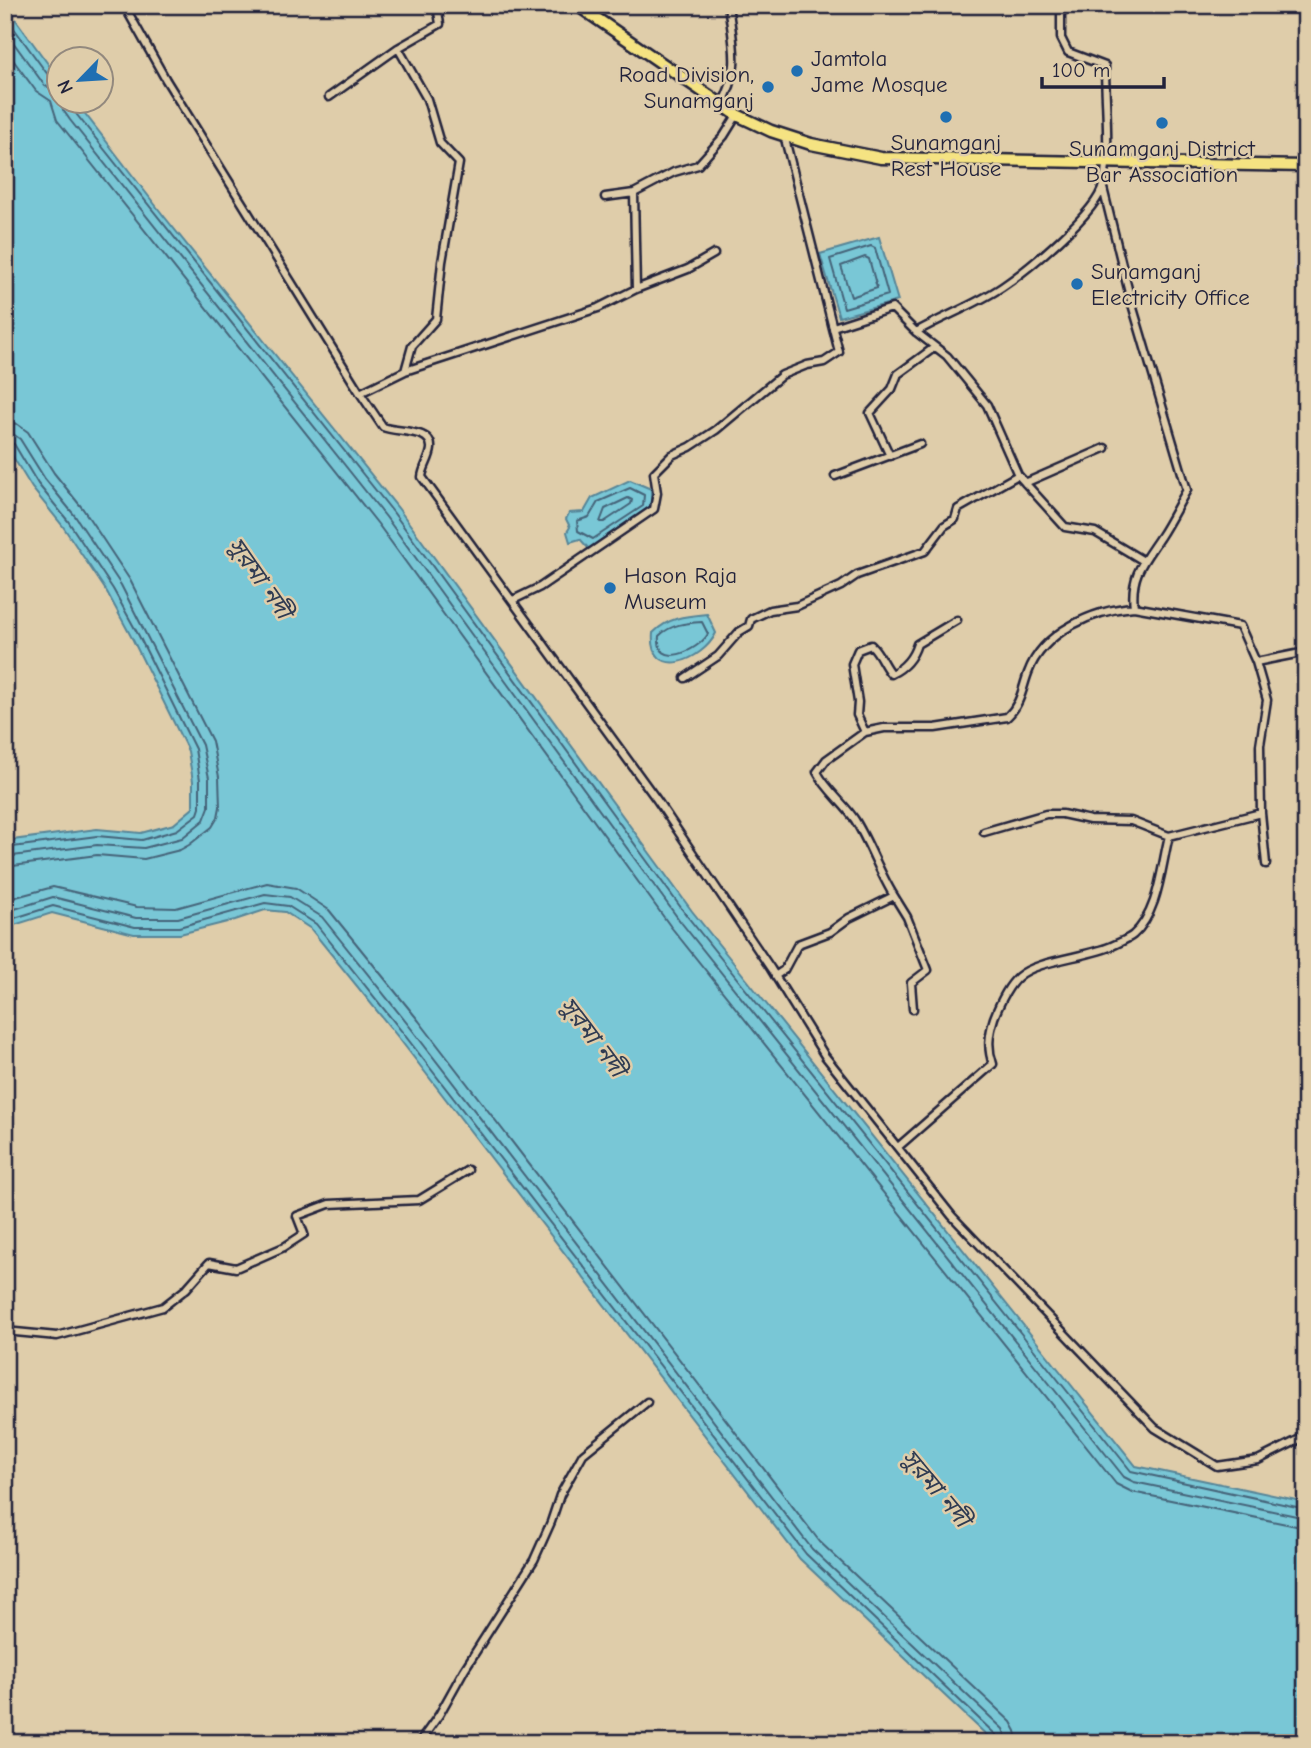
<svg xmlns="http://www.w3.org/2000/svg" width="1311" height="1748" font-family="'Comic Neue','Noto Sans Bengali',sans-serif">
<rect width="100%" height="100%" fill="#dfcdaa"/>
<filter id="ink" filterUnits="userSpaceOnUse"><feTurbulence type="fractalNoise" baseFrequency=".0143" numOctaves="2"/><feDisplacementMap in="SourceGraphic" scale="14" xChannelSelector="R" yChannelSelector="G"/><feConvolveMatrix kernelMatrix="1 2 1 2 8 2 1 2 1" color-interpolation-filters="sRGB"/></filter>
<g filter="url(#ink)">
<path fill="#d7ccc2" d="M 1294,249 L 1306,249 L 1306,271 L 1293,270 Z"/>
<path fill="#79c7d6" stroke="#568598" stroke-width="2" d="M 5,5 L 59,79 L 60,102 L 76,102 L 163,215 L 398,508 L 692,911 L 1136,1466 L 1306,1502 L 1306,1743 L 995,1743 L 800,1559 L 398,1037 L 311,929 L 285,912 L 265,910 L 235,920 L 180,934 L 134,934 L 52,913 L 5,928 L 5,841 L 97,829 L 141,833 L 174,824 L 193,808 L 193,781 L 188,751 L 133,640 L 107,592 L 62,525 L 32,488 L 5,444 Z
M 879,237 L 898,301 L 839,317 L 820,254 Z
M 630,480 L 651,489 L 651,509 L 596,546 L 589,549 L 580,539 L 570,542 L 567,532 L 570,527 L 566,519 L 569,513 L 584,512 L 592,498 Z
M 707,614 L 716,633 C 703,661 649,682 653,633 C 669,617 686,616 707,614 Z"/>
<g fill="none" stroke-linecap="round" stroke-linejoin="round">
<path stroke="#456479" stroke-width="2" d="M 5,16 L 51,79 L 60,82
M 5,31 L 45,86 L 60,91
M 5,49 L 36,91 L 51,101 L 57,120 L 378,524 L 671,927 L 1116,1484 L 1132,1492 L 1306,1528
M 62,102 L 63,110 L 70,120 L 386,517 L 680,921 L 1124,1477 L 1134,1482 L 1306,1518
M 71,102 L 77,115 L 393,512 L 687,916 L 1131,1471 L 1306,1509
M 871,246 L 875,248 L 888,295 L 844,308 L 830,259 Z
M 865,257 L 869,259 L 877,288 L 851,297 L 841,266 Z
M 5,422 L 17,424 L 28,432 L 54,473 L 83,509 L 130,580 L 212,741 L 219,777 L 220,807 L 218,817 L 212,827 L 189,845 L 180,850 L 144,859 L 97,855 L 5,867
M 5,433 L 13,434 L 20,439 L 45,479 L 75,516 L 121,585 L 202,745 L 209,778 L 209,807 L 204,820 L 182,838 L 144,848 L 97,845 L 5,857
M 5,441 L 14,444 L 38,484 L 68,521 L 113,589 L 139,636 L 195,749 L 200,780 L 200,808 L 198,814 L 177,830 L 142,840 L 97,836 L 5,848
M 630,488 L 644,495 L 643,506 L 593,539 L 578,531 L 577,521 L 589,517 L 598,502 Z
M 628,498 L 632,500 L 631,504 L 604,522 L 600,522 L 605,509 Z
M 702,622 L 708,634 C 698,651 656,670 659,636 C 671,624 686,623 702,622 Z
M 5,900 L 53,887 L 137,907 L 176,908 L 267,883 L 296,888 L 329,910 L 419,1021 L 820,1542 L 1011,1722 L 1016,1731 L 1018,1743
M 5,912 L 53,897 L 136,918 L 178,918 L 265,894 L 290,897 L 322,917 L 410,1027 L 812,1549 L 1003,1729 L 1008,1743
M 5,921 L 53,906 L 135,927 L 179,927 L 265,903 L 288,906 L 316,924 L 403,1033 L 806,1554 L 996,1735 L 999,1743"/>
<defs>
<path id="street" d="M 124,5 L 166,80 L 360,393 L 383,427 C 396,433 433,428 431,449 C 430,459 423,467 422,477 L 657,800 L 771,969 L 825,1056 L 952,1216 L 1155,1428 L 1217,1466 L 1258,1460 L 1306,1436
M 329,97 L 398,48
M 721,105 C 742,71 733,43 728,5
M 1103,188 L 1131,301 L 1187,490 C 1178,505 1170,522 1160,537 C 1144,561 1130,575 1134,607
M 634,193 L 636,289
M 605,197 L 634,193 L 674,172 L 698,165 L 724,136 L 737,115
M 833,327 L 892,308 L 916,332 L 947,356 L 987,405 L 1018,475 L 1065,527 L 1095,532 L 1142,560
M 916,332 C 944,316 975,305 1002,287 C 1026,271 1098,212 1103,185 C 1111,149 1105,104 1105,66 L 1068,52 L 1061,38 L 1061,5
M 405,371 L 598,308 L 636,289 L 688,269 L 714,254
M 360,393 L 405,371 L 412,346 L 436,319 L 442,262 L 459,163 L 440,143 L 427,99 L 398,48 L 440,24 L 437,5
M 890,456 L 870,413 L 892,389 L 898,374 L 935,347
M 835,476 L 920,444
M 1025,483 L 1105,448
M 513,600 L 540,587 L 654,509 L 657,493 L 654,473 L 672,455 L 690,447 L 716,430 L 782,375 L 807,365 L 824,362 L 839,352 L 784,135
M 1256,662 L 1306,652
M 685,678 L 718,656 L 739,632 L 749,626 L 751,619 L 770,610 L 797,606 L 841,586 L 857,575 L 925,551 L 944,526 L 955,519 L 958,509 L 1018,475
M 865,732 L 857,715 L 858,702 L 852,664 L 858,650 L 871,645 C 880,653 883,665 891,674 C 904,668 913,657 917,644 L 957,620
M 984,832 L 1046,814 L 1062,814 L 1090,820 L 1131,821 L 1169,836 L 1261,813
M 894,896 C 879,872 870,844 855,820 C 844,803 827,791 817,772 L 826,760 L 865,732 L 884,728 L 935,728 L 1007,717 C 1021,704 1022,689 1028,673 C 1043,631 1094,610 1134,607 L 1240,626 L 1256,662 L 1267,700 L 1260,745 L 1261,813 L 1266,864
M 775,976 L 784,970 L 798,944 L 830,932 L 849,918 L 894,896 L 907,917 L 928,970 L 911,983 L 913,1009
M 898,1147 L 993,1064 C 987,1048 989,1034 994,1018 C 999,1005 1008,986 1018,977 C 1036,960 1090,957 1114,945 C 1120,942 1128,939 1133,935 C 1159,912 1161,867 1169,836
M 5,1331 L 57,1336 L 163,1307 L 186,1289 L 209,1263 L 236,1268 L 284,1247 L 304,1234 L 297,1216 L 329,1204 L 419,1200 L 468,1170
M 419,1743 L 439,1715 L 464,1670 L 534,1560 L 551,1522 L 560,1495 L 583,1454 L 647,1402"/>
<path id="primary" d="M 577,5 L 737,115 L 771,131 L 811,144 L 881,158 L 1306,166"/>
</defs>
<use href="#street" stroke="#22223b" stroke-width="11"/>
<use href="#primary" stroke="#22223b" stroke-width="15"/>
<use href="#street" stroke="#dfcdaa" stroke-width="6"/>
<use href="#primary" stroke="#f5e382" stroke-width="10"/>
</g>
</g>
<g fill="#1f6fb2" stroke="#dfcdaa" stroke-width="2.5">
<circle cx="797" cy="71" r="7"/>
<circle cx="768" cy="87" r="7"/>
<circle cx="946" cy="117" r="7"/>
<circle cx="1162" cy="123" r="7"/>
<circle cx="1077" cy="284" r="7"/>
<circle cx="610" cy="588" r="7"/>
</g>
<g text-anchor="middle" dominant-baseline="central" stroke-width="5" stroke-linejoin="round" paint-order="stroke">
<g font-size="23" fill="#22223b" stroke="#dfcdaa" text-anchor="start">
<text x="811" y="58">Jamtola<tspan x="811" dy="26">Jame Mosque</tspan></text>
<text x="754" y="74" text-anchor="end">Road Division,<tspan x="754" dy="26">Sunamganj</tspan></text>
<text x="946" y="142" text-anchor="middle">Sunamganj<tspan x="946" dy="26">Rest House</tspan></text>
<text x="1162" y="148" text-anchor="middle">Sunamganj District<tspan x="1162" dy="26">Bar Association</tspan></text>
<text x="1091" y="271">Sunamganj<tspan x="1091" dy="26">Electricity Office</tspan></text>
<text x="624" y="575">Hason Raja<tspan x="624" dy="26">Museum</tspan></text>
</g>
<g font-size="24" font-style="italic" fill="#2f3b52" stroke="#dfcdaa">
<text transform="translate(260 578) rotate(55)">সুরমা নদী</text>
<text transform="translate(593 1037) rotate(53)">সুরমা নদী</text>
<text transform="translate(936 1488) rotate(50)">সুরমা নদী</text>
</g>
</g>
<rect width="1311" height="1748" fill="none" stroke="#dfcdaa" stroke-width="28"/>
<rect x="14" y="14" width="1283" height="1720" fill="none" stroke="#22223b" stroke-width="2.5" filter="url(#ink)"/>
<g transform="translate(80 80) rotate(245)"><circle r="33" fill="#dfcdaa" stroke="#93897e" stroke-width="2"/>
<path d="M0-5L12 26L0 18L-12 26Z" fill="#1f6fb2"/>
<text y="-10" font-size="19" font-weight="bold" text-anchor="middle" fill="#22223b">N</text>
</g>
<path d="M1042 77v10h122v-10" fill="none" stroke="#22223b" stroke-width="3.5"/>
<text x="1052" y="77" font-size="21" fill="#22223b" stroke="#dfcdaa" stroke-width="5" paint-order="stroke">100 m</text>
</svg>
